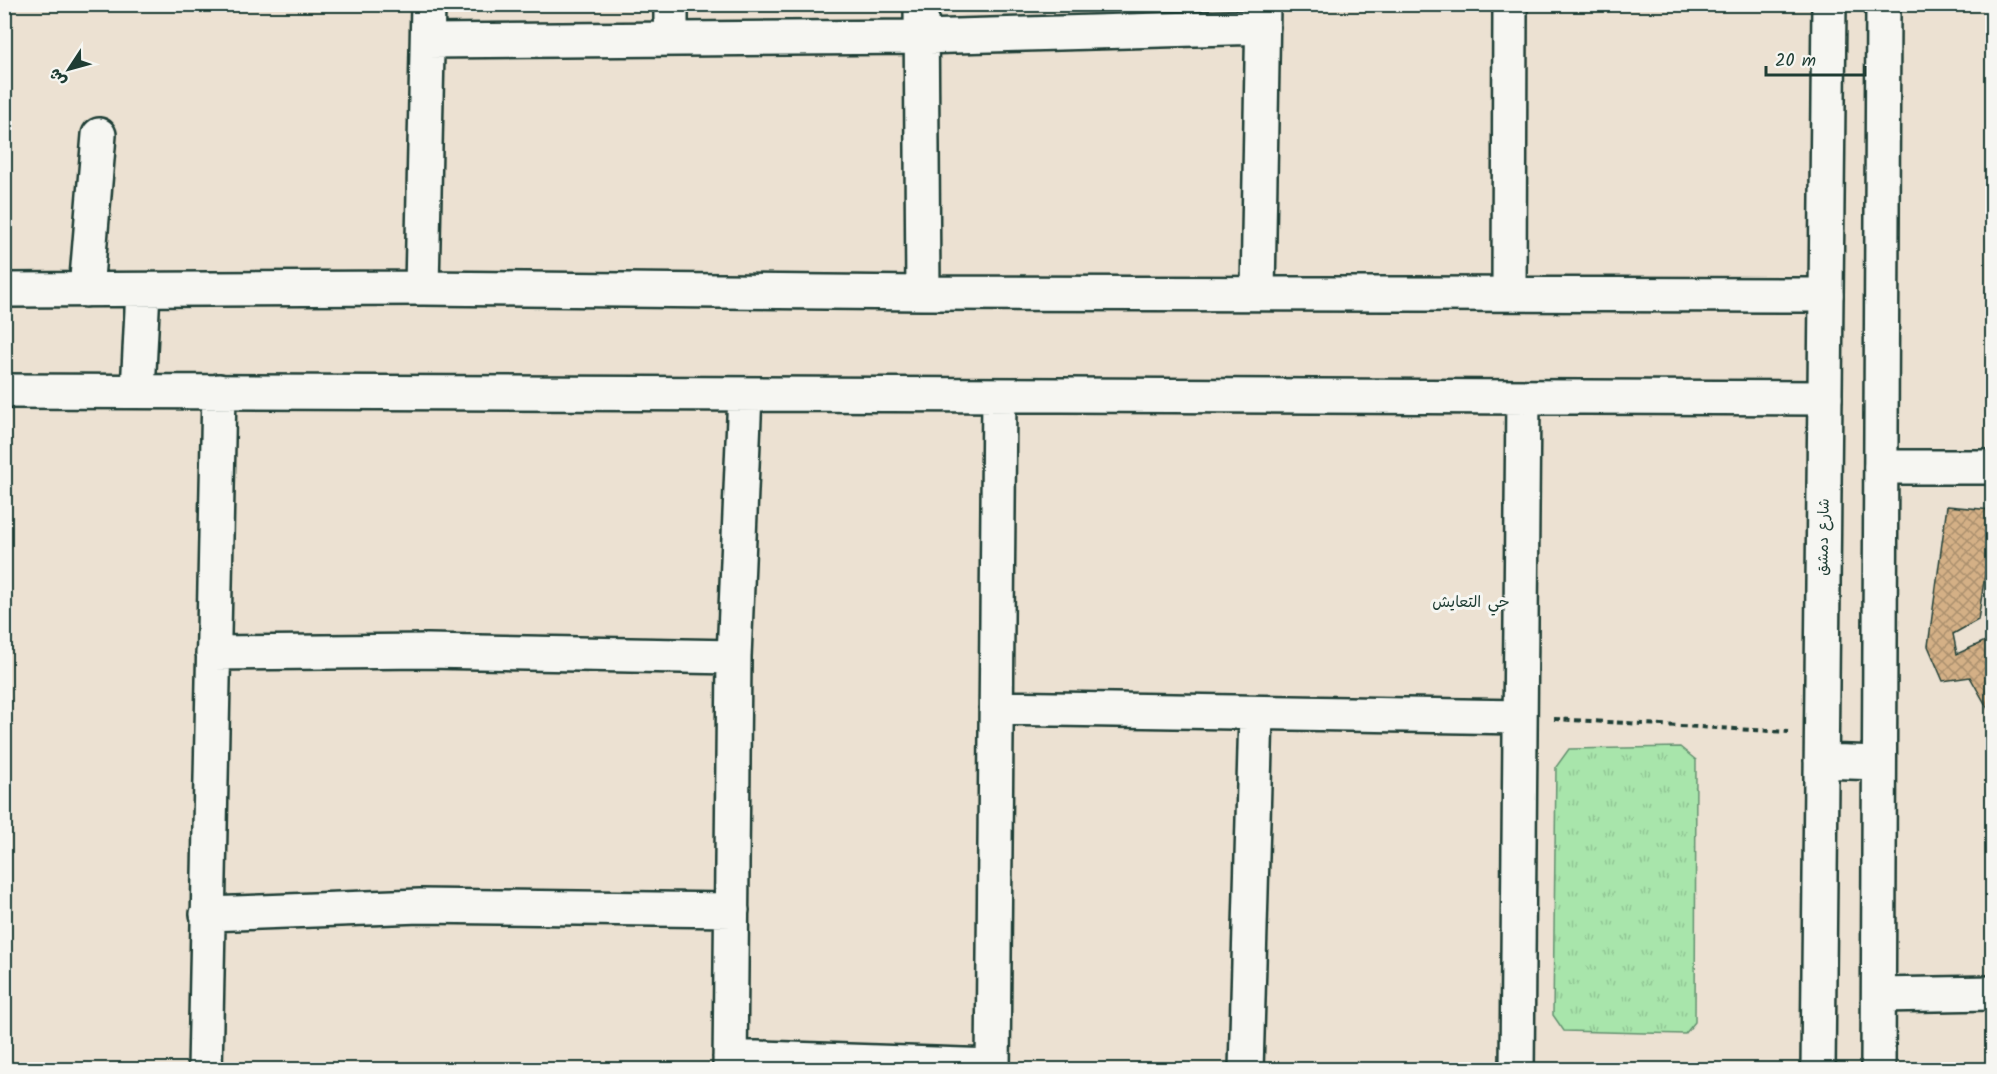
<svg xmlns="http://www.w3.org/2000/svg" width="1997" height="1074" font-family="Kalam,'Playpen Sans Arabic',sans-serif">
<defs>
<pattern id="park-tufts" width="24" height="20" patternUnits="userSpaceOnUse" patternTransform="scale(1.5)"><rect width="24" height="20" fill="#a8e5ab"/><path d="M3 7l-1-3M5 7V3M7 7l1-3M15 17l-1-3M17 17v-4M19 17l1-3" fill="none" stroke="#90c594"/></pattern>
<pattern id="building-cross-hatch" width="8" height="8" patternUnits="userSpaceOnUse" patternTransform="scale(1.5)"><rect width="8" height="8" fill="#d4b086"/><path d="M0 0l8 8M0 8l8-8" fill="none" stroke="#ab906e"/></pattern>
</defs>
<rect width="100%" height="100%" fill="#ece1d2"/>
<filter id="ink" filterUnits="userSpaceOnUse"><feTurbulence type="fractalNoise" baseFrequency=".0167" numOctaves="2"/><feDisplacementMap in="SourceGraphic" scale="12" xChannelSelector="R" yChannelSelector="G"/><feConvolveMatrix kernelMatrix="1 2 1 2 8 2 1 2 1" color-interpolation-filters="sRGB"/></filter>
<g filter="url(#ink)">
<path fill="url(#park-tufts)" stroke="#649170" stroke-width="1.5" d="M 1680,747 L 1696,760 L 1695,1022 L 1685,1034 L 1564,1031 L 1553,1015 L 1556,767 L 1569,749 Z"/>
<path fill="url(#building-cross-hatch)" stroke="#1f3d34" stroke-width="1.5" d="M 1947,506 L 1992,510 L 1992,571 L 1986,569 L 1978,620 L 1953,634 L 1957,654 L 1992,638 L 1992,716 L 1970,677 L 1943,681 L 1928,646 Z"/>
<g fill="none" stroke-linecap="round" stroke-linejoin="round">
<defs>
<path id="minor" d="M 921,4 L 923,293
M 671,39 L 671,4
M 428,41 L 921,37 L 1263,27
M 422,288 L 428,4
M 4,290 L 422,288 L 923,293 L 1826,295
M 86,290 L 99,135
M 1258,292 L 1263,5
M 1509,293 L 1510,4
M 4,391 L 1825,398
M 138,391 L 143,290
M 1881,467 L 1992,467
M 213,653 L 428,651 L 734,657
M 996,708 L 1520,717
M 207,914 L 420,906 L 732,910
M 1879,995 L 1992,993
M 730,1057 L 993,1066
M 205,1070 L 219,391
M 730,1070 L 734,657 L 745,394
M 993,1070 L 999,395
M 1246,1070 L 1256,713
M 1517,1070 L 1523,397"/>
<path id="major" d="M 1821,761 L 1879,763
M 1818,1070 L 1829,4
M 1878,1070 L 1883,4"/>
</defs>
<use href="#minor" stroke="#1f3d34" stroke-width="38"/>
<use href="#major" stroke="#1f3d34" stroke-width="38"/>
<path stroke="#1f3d34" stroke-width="4" stroke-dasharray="6 4.5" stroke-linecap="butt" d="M 1554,719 L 1789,732"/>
<use href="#minor" stroke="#f6f6f2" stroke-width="33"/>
<use href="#major" stroke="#f6f6f2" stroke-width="33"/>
</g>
</g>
<g text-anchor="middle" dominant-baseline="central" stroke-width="6" stroke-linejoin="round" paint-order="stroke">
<g font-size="15" fill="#1f3d34" stroke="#f6f6f2">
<text transform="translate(1824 537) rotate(-89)">شارع دمشق</text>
</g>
<g font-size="16" fill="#1f3d34" stroke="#f6f6f2">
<text x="1471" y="602">حي التعايش</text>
</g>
</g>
<rect width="1997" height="1074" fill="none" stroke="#f6f6f2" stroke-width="24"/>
<rect x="12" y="12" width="1973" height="1050" fill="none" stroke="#1f3d34" stroke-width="2" filter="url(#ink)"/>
<g transform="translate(69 69) rotate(234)" stroke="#f6f6f2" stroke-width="4.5" paint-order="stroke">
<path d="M0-4.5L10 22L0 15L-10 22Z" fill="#1f3d34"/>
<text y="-9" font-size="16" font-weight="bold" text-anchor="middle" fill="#1f3d34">ش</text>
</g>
<path d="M1766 66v9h99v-9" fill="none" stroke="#1f3d34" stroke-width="3"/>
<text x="1775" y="66" font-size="18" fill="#1f3d34" stroke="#f6f6f2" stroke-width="4.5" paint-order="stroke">20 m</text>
</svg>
